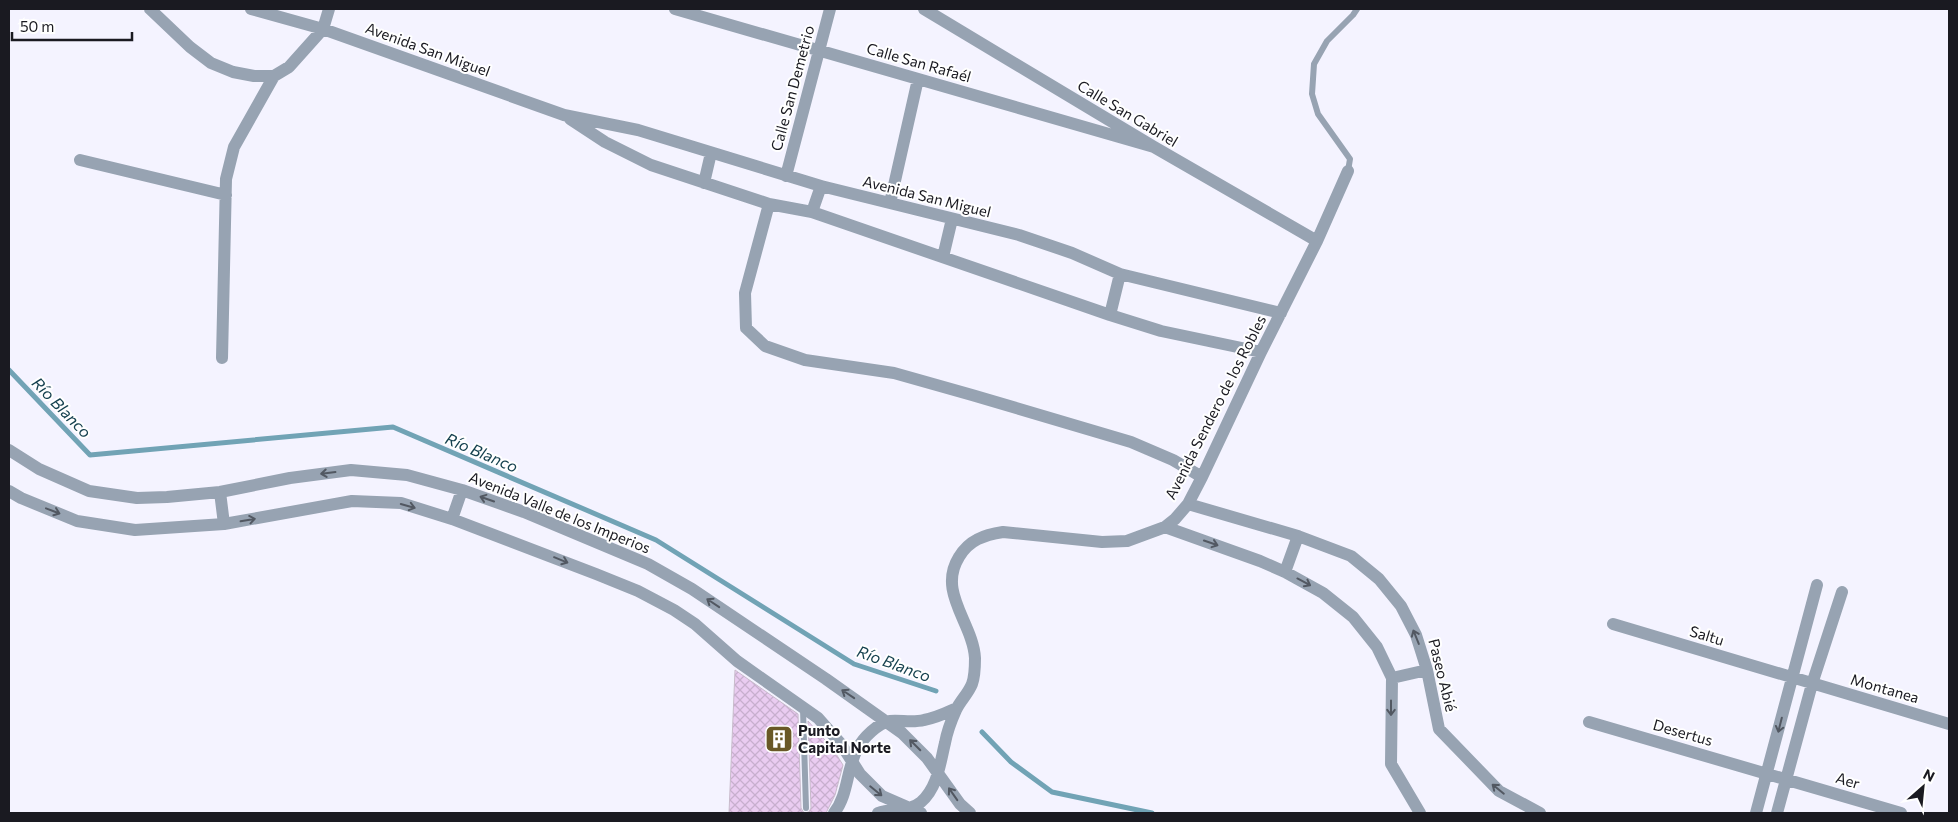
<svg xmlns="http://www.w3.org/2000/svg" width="1958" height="822" font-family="Commissioner,sans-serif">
<defs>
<pattern id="building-cross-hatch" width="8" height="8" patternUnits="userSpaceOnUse" patternTransform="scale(1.25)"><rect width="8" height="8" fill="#eaccf1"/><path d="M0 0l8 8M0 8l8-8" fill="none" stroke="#c8afce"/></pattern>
</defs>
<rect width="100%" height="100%" fill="#f4f3ff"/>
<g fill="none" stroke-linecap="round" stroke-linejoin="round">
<path stroke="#71a3b5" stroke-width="5" d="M 9,370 L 90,455 L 393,427 L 656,540 L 854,664 L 936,691
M 982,732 L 1011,762 L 1052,792 L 1152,813"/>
</g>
<path fill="url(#building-cross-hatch)" stroke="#c8bbcb" d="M 735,670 L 798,714 L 801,808 L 804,813 L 809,812 L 811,808 L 808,721 L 833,749 L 843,765 L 835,795 L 826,813 L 729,813 Z"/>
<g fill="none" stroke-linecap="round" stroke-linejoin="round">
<path stroke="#97a3b2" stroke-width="6" d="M 1348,171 L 1350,159 L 1318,114 L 1312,94 L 1314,64 L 1327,41 L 1353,15 L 1357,9
M 803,709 L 806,808"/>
<path stroke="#97a3b2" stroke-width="12" d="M 150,9 L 190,47 L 211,63 L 233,72 L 254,76 L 274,76 L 289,67 L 323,29 L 329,9
M 251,9 L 323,29 L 564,115 L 638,130 L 821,186 L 1019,235 L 1072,253 L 1120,274 L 1281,313
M 675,9 L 1154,147
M 924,9 L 1154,147 L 1317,241
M 570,119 L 605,142 L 651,165 L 769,204 L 812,212 L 1110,315 L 1161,331 L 1261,352
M 80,160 L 226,195
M 786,176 L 830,9
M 704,183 L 711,153
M 890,203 L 918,79
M 769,204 L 745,293 L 746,328 L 765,346 L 805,360 L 894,373 L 972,395 L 1131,442 L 1173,460 L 1202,477
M 812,212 L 821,186
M 943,257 L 952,219
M 1110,315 L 1120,274
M 222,358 L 226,179 L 234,147 L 274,76
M 9,450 L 39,469 L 89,491 L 137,498 L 167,497 L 220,492 L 290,478 L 351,470 L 407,475 L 462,490 L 524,512 L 648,564 L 692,589 L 826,679 L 902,733 L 927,758 L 960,804 L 970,813
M 9,491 L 21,498 L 77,521 L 135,530 L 224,524 L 352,501 L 401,503 L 452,519 L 596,574 L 638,591 L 674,610 L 695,624 L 737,661 L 818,718 L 841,744 L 860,774 L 882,796 L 921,813
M 220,492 L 224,524
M 1188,504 L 1298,536 L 1351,556 L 1379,579 L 1401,606 L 1416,635 L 1427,670 L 1439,729 L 1499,791 L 1540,813
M 452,519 L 462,490
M 1165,527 L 1260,561 L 1285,572 L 1323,593 L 1353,617 L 1377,647 L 1392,678 L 1391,764 L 1420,813
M 1285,572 L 1298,536
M 1613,624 L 1949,724
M 1392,678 L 1427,670
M 1589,722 L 1901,813
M 834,813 C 849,794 846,768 858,748 C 863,738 878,723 890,721 C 901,720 913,723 924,720 C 936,718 946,713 957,708
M 878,813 C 892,807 908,813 921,802 C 938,787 940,763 945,743 C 947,732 951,721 956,710 C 960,701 968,694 972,684 C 975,676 975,667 975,658 C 973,623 937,592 959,557 C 969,540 984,535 1003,532 L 1102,542 L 1127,541 L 1165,527 L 1175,519 L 1188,504 L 1202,477 L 1261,352 L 1317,241 L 1348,171
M 1756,813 L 1817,585
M 1777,813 L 1812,684 L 1842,592"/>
</g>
<defs><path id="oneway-shaft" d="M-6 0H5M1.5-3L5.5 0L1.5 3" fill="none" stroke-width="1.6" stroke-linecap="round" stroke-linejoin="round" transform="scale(1.25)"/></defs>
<g stroke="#525862">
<use href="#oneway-shaft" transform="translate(328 473) rotate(173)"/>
<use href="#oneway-shaft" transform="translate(487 499) rotate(-161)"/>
<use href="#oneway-shaft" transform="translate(408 506) rotate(16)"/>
<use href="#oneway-shaft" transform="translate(53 511) rotate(21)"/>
<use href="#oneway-shaft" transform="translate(248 520) rotate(-10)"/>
<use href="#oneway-shaft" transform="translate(1211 543) rotate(19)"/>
<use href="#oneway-shaft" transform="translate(561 560) rotate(22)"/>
<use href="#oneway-shaft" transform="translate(1304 582) rotate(28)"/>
<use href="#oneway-shaft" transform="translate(713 603) rotate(-146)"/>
<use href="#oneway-shaft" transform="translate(1416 637) rotate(-112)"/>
<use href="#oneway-shaft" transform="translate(848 694) rotate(-146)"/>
<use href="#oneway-shaft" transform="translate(1391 708) rotate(90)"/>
<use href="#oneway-shaft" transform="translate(1780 725) rotate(104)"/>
<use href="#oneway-shaft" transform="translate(915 745) rotate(-135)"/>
<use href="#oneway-shaft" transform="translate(1498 789) rotate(-141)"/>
<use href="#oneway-shaft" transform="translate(876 791) rotate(39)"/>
<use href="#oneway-shaft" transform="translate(953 794) rotate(-125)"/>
</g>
<defs>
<symbol id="building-square" viewBox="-11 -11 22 22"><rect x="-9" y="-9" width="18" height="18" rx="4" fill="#695826" stroke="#fff"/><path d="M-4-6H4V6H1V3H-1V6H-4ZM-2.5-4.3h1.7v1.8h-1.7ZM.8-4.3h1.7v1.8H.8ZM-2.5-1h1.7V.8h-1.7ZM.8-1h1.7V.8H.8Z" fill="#fff"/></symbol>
</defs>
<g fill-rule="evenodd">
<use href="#building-square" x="763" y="723" width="32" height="32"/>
</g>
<g text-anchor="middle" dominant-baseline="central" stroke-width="4" stroke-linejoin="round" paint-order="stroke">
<g font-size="15" fill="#1a1a21" stroke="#fff">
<text transform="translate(428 49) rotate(20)">Avenida San Miguel</text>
<text transform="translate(919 62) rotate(16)">Calle San Rafaél</text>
<text transform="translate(792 88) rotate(-75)">Calle San Demetrio</text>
<text transform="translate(1128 113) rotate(31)">Calle San Gabriel</text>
<text transform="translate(927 196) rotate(14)">Avenida San Miguel</text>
<text transform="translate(1215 407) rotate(-63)">Avenida Sendero de los Robles</text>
<text transform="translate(560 512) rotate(22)">Avenida Valle de los Imperios</text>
<text transform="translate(1707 635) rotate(17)">Saltu</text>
<text transform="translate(1443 675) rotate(76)">Paseo Abié</text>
<text transform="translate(1885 688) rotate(16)">Montanea</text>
<text transform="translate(1683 732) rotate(16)">Desertus</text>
<text transform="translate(1848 780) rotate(17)">Aer</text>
</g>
<g font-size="15" font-weight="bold" fill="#1a1a21" stroke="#fff" text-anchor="start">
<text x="798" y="730">Punto<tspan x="798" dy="17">Capital Norte</tspan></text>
</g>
<g font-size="16" font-style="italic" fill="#15414f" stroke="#fff">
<text transform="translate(62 407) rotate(46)">Río Blanco</text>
<text transform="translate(482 452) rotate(23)">Río Blanco</text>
<text transform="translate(894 663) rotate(20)">Río Blanco</text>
</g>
</g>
<rect width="1958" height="822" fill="none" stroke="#1a1a21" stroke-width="20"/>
<g transform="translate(1923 787) rotate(27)" stroke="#ffffff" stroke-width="4" paint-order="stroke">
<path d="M0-4L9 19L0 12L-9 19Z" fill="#1a1a21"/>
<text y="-8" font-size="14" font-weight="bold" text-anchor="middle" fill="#1a1a21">N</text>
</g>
<path d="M12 32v8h120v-8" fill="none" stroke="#1a1a21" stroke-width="2.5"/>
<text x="20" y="32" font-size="15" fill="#1a1a21" stroke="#ffffff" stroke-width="4" paint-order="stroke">50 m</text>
</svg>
